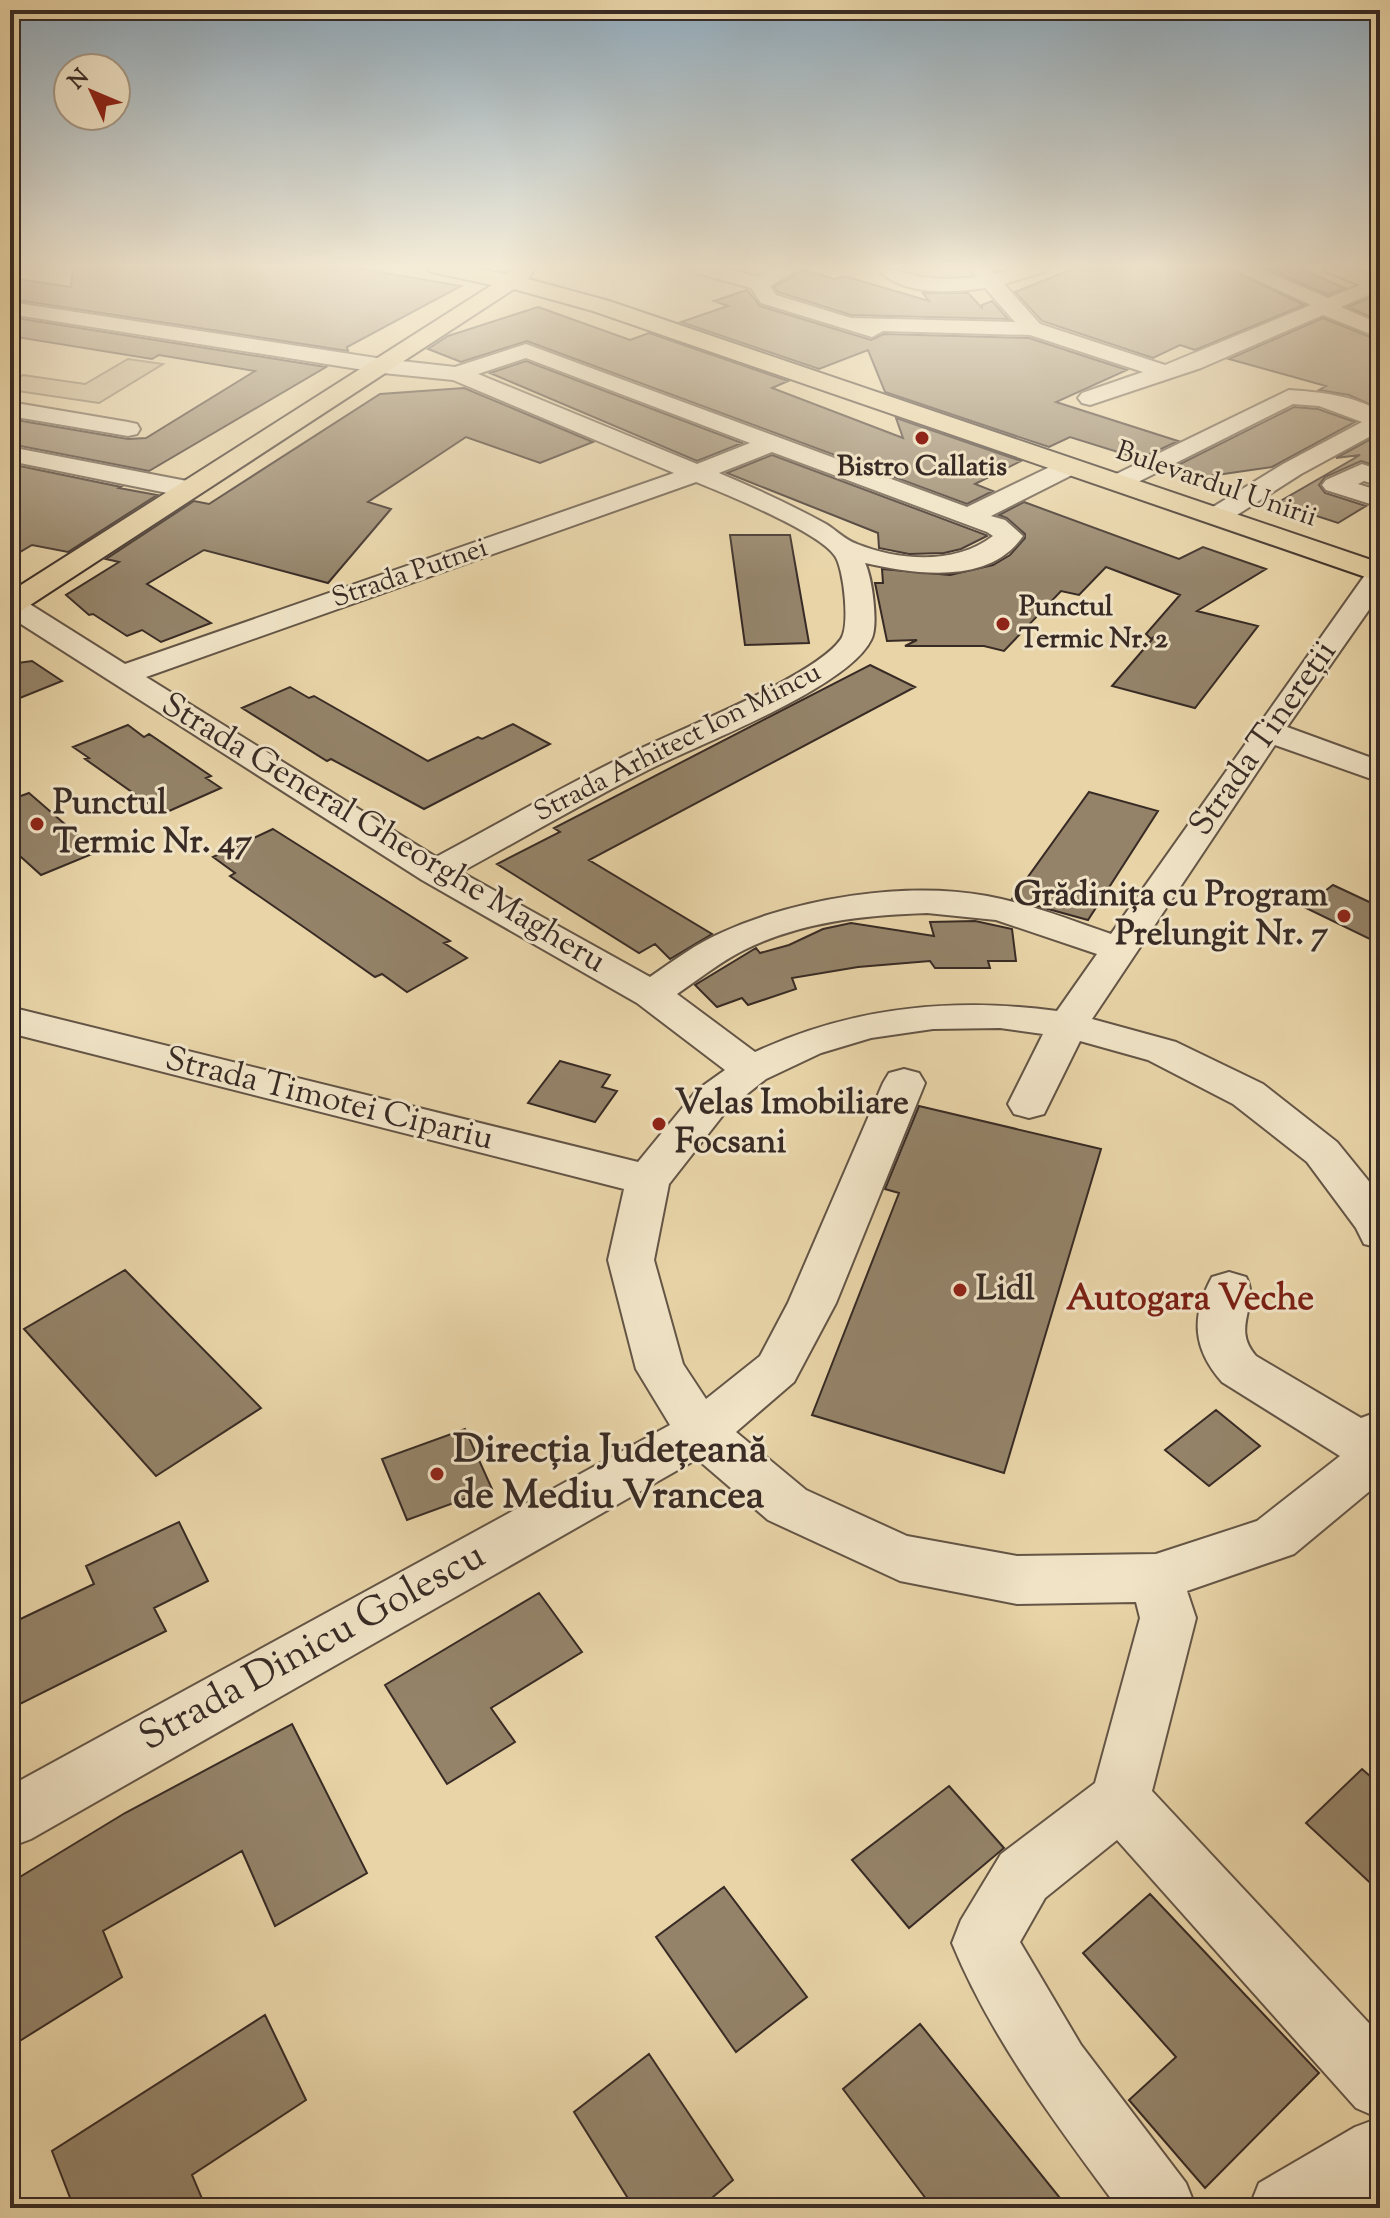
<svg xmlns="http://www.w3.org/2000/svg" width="1390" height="2218" font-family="'Sorts Mill Goudy',serif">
<rect width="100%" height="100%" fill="#e8d4a7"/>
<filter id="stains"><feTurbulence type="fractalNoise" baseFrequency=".0025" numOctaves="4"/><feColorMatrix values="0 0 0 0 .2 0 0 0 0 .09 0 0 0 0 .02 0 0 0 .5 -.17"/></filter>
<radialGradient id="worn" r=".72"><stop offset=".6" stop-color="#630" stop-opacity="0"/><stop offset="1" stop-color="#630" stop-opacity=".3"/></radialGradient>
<path fill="#cab791" stroke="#81715b" stroke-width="2" d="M 128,359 L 163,364 L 99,403 L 10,390 L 10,382 L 23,375 L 85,384 Z"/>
<path fill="#948369" stroke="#382b25" stroke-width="2" d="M 73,268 L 356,268 L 461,286 L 347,347 L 348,351 L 10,299 L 10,278 L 71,287 Z
M 1075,268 L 1228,268 L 1304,305 L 1195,350 L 1180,345 L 1153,358 L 1042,321 L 1015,292 Z
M 1267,268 L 1298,268 L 1345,288 L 1328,295 Z
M 803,270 L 835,279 L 844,276 L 929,301 L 923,293 L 968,293 L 982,308 L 982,305 L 992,301 L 1008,319 L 851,315 L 778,292 L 774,287 Z
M 747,290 L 760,306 L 871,340 L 884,334 L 1029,338 L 1127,370 L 1056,402 L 1178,441 L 1140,459 L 1070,437 L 1049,447 L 885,392 L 868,350 L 819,369 L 681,322 L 728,306 L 714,301 Z
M 1369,298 L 1380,302 L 1380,321 L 1348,307 Z
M 538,307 L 630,340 L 649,333 L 788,381 L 772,388 L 903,438 L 896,418 L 1021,461 L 975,484 L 993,491 L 967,504 L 527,341 L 461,362 L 428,349 L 448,336 Z
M 10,317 L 326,367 L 149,471 L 10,444 L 10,419 L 128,439 L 146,438 L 255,371 L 159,355 L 152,359 L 10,336 Z
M 1323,318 L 1380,341 L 1380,409 L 1349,395 L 1319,390 L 1326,386 L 1229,359 Z
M 526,361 L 742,443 L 697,461 L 490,373 Z
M 464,388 L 593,442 L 540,463 L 466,437 L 368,502 L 391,509 L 328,583 L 204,550 L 147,584 L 211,623 L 161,642 L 142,630 L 127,636 L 93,614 L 89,615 L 66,595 L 119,562 L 106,559 L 194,501 L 209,504 L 380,394 Z
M 1294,407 L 1318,409 L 1355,422 L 1272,467 L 1196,478 L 1170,469 Z
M 1380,434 L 1380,467 L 1361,461 L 1325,477 L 1319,485 L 1325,493 L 1366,506 L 1338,523 L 1277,503 L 1360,455 L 1336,458 Z
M 772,455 L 986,535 L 987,536 L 961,549 L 944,553 L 909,554 L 879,548 L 878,533 L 727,473 Z
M 10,464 L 121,487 L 119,488 L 157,495 L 68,552 L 32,545 L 10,558 Z
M 1024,502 L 1179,559 L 1203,547 L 1266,569 L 1197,611 L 1258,626 L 1195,708 L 1112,686 L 1155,636 L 1151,639 L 1146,634 L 1180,595 L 1106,567 L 1079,595 L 1061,591 L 1004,651 L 984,646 L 905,646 L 917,640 L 887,641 L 875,583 L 883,583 L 882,569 L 950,575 L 993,565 L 1010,555 L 1025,538 L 1025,534 L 1007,518 L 999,515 Z
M 730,535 L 790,535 L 809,643 L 745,645 Z
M 32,661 L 62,681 L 10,702 L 10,664 Z
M 870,665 L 915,687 L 589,860 L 712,934 L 670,959 L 655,944 L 639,953 L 497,864 L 560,832 L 554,828 Z
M 290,687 L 309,698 L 314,696 L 428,761 L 478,737 L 482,739 L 513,724 L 550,744 L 424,809 L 331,759 L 327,761 L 242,708 Z
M 128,725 L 144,737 L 149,734 L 211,776 L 206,778 L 221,788 L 169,811 L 155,801 L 149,804 L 85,759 L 89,758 L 73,747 Z
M 1089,792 L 1158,811 L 1088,920 L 1012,899 Z
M 29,793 L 97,852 L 41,875 L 10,847 L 10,800 Z
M 273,829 L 450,941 L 444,943 L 467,958 L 407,992 L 382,974 L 375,977 L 308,930 L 230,876 L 235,873 L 213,857 Z
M 1333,885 L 1380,907 L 1380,944 L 1304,907 Z
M 975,921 L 1012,929 L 1016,961 L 988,961 L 990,968 L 935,968 L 930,961 L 858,967 L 792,978 L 796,989 L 748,1005 L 742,998 L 717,1007 L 695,985 L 756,948 L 760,953 L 789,945 L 823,929 L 851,923 L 934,936 L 930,922 Z
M 560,1061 L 610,1075 L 602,1087 L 617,1091 L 595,1122 L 528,1103 Z
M 919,1106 L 1101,1149 L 1004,1473 L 812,1415 L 899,1193 L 885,1189 Z
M 125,1270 L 261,1408 L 156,1476 L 24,1329 Z
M 1216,1410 L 1260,1446 L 1209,1486 L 1165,1450 Z
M 465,1429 L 492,1489 L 407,1520 L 382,1459 Z
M 179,1522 L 208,1581 L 154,1608 L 166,1631 L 10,1709 L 10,1624 L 94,1584 L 86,1566 Z
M 539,1593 L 582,1652 L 491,1708 L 515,1742 L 447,1784 L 385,1685 Z
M 292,1724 L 367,1873 L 275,1926 L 242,1851 L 103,1931 L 122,1977 L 10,2047 L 10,1883 L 125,1813 Z
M 1362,1769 L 1380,1785 L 1380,1892 L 1306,1823 Z
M 949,1786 L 1004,1848 L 909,1928 L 852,1860 Z
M 724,1887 L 807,1997 L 736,2052 L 656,1937 Z
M 1150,1894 L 1319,2073 L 1205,2188 L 1129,2100 L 1176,2057 L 1083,1953 Z
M 265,2015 L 306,2100 L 192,2175 L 206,2208 L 74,2208 L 52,2151 Z
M 920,2024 L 1068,2208 L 933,2208 L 843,2089 Z
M 649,2054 L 733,2180 L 700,2208 L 634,2208 L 574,2112 Z"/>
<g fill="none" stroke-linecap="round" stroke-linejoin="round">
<defs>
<path id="minor" d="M 690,268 L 724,268 L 757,277 L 775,268 L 801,268 L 770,286 L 776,295 L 851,318 L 1015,322 L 985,288 C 952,293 901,296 876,268 C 894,268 905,273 922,277 C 940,280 958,279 976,277 L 969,268 L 990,268 L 995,274 L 1017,268 L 1047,268 L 1044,272 L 1004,284 L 1040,324 L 1165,365 L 1311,305 L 1231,268 L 1259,268 L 1328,298 L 1380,277 L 1380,290 L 1341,307 L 1380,324 L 1380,338 L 1323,315 L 1201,368 L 1090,405 L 1082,403 L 1078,398 L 1082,393 L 1143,372 L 1030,335 L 883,331 L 872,337 L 761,303 L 751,288 L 693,272 Z
M 10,302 L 383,359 L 455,367 L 526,344 L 967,507 L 1060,462 L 1078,462 L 1082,467 L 1078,472 L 991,516 L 1005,520 L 1023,536 C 989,586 915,574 865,563 C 872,577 879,626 871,640 C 848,688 699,744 648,770 C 585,802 523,838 461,872 L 650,977 C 673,961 697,943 723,932 C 798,898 906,881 987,896 C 1030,904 1070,920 1111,934 L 1370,568 L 1380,566 L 1380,594 L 1287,727 L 1380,761 L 1380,782 L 1275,745 L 1092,1019 L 1176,1042 L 1263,1084 L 1337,1142 L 1380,1195 L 1380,1248 L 1364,1244 L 1356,1228 L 1307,1162 L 1233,1104 L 1148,1060 L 1080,1041 L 1044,1114 L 1029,1118 L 1014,1114 L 1008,1104 L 1043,1034 L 1000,1028 L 933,1029 L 871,1038 L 821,1053 L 766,1079 L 727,1110 L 669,1184 L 654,1260 L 683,1364 L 706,1399 L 760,1356 L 788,1303 L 883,1083 L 889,1073 L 904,1069 L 919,1073 L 925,1083 L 836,1303 L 794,1382 L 736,1432 L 806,1490 L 907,1536 L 1017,1556 L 1156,1554 L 1257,1521 L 1340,1456 L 1222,1382 C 1192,1348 1191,1316 1212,1277 L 1229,1272 L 1246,1277 C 1261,1305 1230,1327 1256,1356 L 1361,1418 L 1380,1411 L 1380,1480 L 1377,1485 L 1294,1554 L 1187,1591 L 1196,1618 L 1152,1791 L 1380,2035 L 1380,2191 L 1351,2208 L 1249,2208 L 1259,2183 L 1355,2127 L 1379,2118 L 1356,2108 L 1117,1840 L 1045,1898 L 1020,1942 L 1081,2045 L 1186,2183 L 1196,2208 L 1118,2208 C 1056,2124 992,2040 952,1943 L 961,1920 L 1001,1854 L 1095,1783 L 1140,1618 L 1136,1602 L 1017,1604 L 900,1581 L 768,1520 L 697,1459 L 31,1839 L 10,1847 L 10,1786 L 670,1425 L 636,1369 L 608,1260 L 624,1189 L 10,1033 L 10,1007 L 638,1162 L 697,1090 L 725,1070 L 637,1003 L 422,880 L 10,617 L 10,595 L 20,598 L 125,664 L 674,473 L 453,380 L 383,373 L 10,314 ZM 526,358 L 750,443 L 697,464 L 478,374 ZM 772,452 L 987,532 L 993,536 C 955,565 900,561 857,544 C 845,540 836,530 826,524 C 791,505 755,488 719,473 ZM 696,482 C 726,494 819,532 835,556 C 844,569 850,626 841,639 C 814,678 672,732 623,757 C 560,788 498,824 436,857 L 146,677 ZM 927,913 L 996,920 L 1097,954 L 1057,1011 C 952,997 852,1007 755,1052 L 677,994 C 699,979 720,962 744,950 C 800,922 865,915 927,913 Z
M 1289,390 C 1318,392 1355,395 1380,412 L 1380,431 L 1301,474 L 1226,522 L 1208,522 L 1204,516 L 1208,510 L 1283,464 L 1362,422 L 1319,406 L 1293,404 L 1126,488 L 1108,488 L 1104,483 L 1108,478 Z
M 10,402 L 128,422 L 137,424 L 140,429 L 137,434 L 128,436 L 10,416 Z
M 10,447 L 187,481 L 196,484 L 200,489 L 196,494 L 187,497 L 10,461 Z
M 1362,464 L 1380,470 L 1380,486 L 1364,481 L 1358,484 L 1380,491 L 1380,507 L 1326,490 L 1322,485 L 1326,480 Z"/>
<path id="major" d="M 428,268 L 474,268 L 506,274 L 515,268 L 535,268 L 528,279 L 609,301 L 1380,563 L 1380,582 L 593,311 L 514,289 L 21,611 L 10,614 L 10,592 L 492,285 L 431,272 Z
M 1324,268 L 1353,268 L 1380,279 L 1380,293 L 1327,272 Z"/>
</defs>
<use href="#minor" stroke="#645546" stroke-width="4"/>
<use href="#major" stroke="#382b25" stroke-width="4"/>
<use href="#minor" fill="#f0e3c6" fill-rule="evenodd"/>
<use href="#major" fill="#e8d4a7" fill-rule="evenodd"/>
</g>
<linearGradient id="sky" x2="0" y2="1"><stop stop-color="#90aabc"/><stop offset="0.46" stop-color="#f5ecd7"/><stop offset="1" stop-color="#f5ecd7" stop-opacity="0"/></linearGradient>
<rect width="1390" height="579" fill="url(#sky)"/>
<g fill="#8f2418" stroke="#f0e3c6" stroke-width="3">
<circle cx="922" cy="438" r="8"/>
<circle cx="1003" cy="624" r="8"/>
<circle cx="37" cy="824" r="8"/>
<circle cx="1344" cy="916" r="8"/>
<circle cx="659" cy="1124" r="8"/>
<circle cx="960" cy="1290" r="8"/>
<circle cx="437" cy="1474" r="8"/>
</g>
<g text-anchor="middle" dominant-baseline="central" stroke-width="6" stroke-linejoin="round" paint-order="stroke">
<g font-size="28" font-weight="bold" fill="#382b25" stroke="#f0e3c6">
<text x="922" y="468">Bistro Callatis</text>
<text x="1019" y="608" text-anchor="start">Punctul<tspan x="1019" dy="32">Termic Nr. 2</tspan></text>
</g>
<g font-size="28" fill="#382b25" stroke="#f0e3c6">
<text transform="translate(1216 485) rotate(19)">Bulevardul Unirii</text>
<text transform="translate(410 574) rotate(-19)">Strada Putnei</text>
<text transform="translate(678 743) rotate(-27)">Strada Arhitect Ion Mincu</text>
</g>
<g font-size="34" fill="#382b25" stroke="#f0e3c6">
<text transform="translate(1264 739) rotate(-55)">Strada Tinereții</text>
<text transform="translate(383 834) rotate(31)">Strada General Gheorghe Magheru</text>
<text transform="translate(329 1100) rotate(14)">Strada Timotei Cipariu</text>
</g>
<g font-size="34" font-weight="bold" fill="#382b25" stroke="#f0e3c6" text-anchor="start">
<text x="53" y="804">Punctul<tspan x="53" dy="39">Termic Nr. 47</tspan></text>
<text x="1328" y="896" text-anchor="end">Grădinița cu Program<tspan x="1328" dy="39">Prelungit Nr. 7</tspan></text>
<text x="675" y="1104">Velas Imobiliare<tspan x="675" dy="39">Focsani</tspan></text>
<text x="976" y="1290">Lidl</text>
</g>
<g font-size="36" font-weight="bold" fill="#7a1f14" stroke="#f0e3c6">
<text x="1190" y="1300">Autogara Veche</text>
</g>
<g font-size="40" font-weight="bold" fill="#382b25" stroke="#f0e3c6" text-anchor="start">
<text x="453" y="1451">Direcția Județeană<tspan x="453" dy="46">de Mediu Vrancea</tspan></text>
</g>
<g font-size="40" fill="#382b25" stroke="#f0e3c6">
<text transform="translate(313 1648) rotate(-29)">Strada Dinicu Golescu</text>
</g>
</g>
<rect width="1390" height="2218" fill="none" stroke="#e8d4a7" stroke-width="40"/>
<rect x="12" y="12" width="1366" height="2194" fill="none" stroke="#382b25" stroke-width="4"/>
<rect x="20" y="20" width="1350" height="2178" fill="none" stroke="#382b25" stroke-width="2"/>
<g transform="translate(92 92) rotate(314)"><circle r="38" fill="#f0e3c6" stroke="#a69986" stroke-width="2"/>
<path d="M0-6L14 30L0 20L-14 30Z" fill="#8f2418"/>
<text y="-12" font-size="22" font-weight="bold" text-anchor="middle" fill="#382b25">N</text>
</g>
<rect width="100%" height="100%" filter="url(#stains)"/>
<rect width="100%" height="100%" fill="url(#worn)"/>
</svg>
